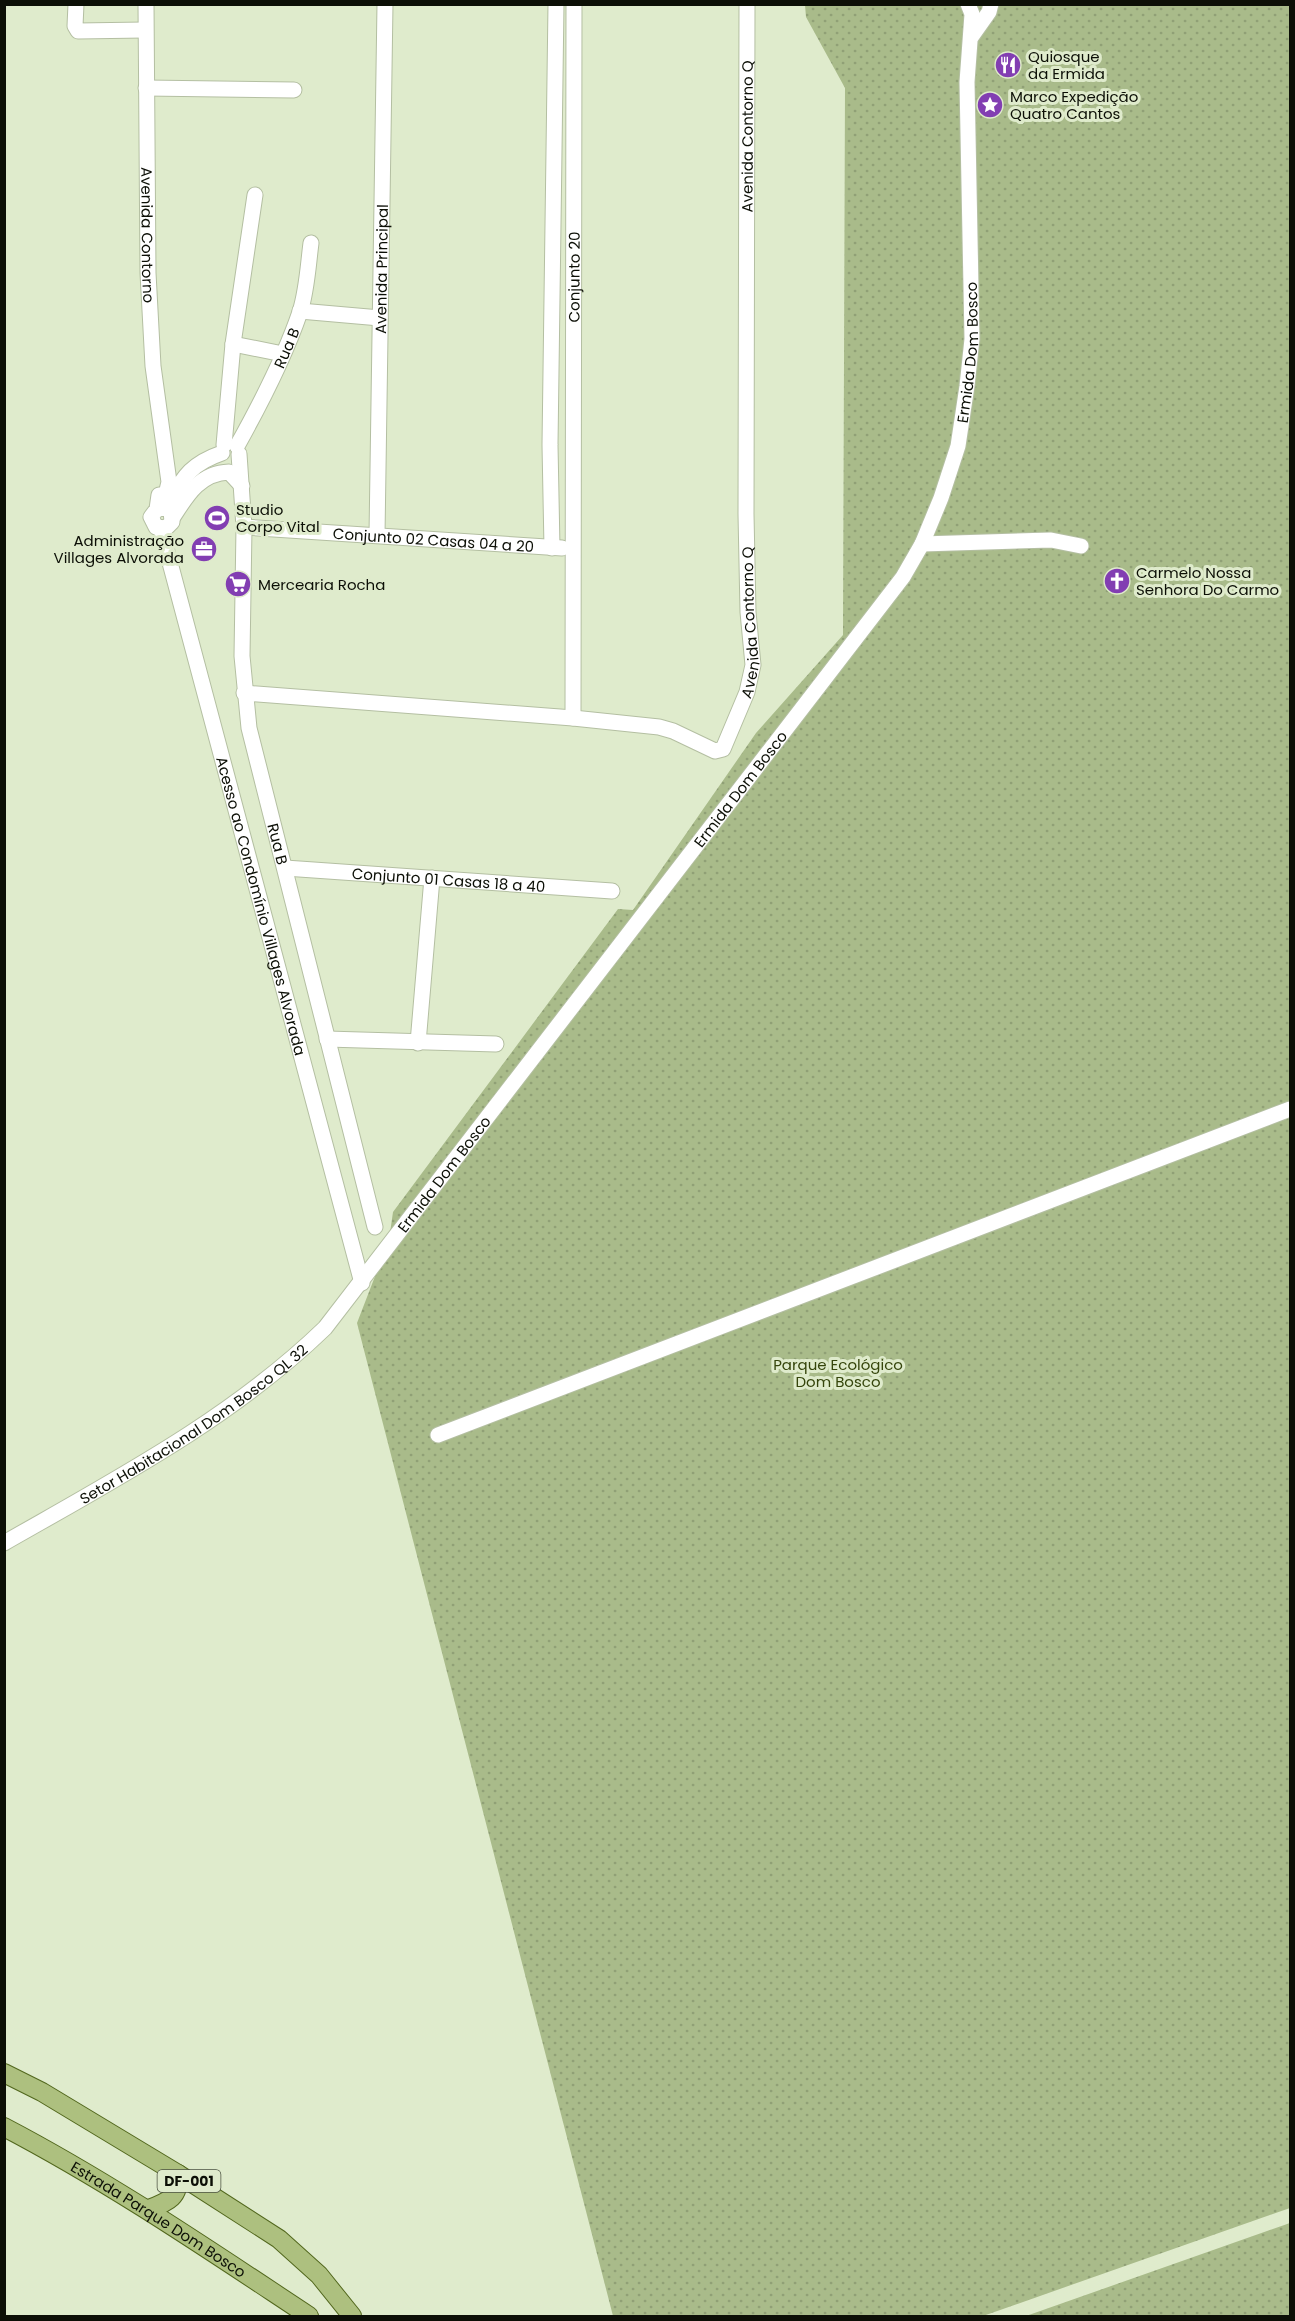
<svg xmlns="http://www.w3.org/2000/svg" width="1295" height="2321" font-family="Poppins,sans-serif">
<defs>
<pattern id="park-dots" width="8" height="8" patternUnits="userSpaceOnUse" patternTransform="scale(1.5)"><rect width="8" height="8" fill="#a9bb8a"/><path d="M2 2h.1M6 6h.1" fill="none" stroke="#90a076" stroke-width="1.8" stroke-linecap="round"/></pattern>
</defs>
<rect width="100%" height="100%" fill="#dfebcc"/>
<path fill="url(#park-dots)" d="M 805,5 L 1290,5 L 1290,2208 L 983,2316 L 613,2316 L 357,1323 L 389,1240 L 393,1212 L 618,909 L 633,910 L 756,733 L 843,635 L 845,88 L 806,17 Z
M 1290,2223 L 1290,2316 L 1026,2316 Z"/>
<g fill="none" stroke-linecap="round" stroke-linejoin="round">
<defs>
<g id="minor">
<path d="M 76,4 L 75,26 L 78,31 L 144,30"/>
<path id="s1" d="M 146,4 L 148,273 L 153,366 L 169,482 L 163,507"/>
<path d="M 972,36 L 989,12 L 991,4"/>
<path d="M 146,88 L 294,90"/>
<path d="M 300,311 L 380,318"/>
<path d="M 233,344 L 283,354"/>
<path d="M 224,445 L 233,344 L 255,195"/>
<path id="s2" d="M 237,446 C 261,403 284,359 300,312 C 307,290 308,266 311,243"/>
<path id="s3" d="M 239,454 L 244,527 L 242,656 L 249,728 L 375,1227"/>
<path d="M 169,502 C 184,475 193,463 222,453"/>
<path d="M 157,509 L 166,508 L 171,511 L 172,522 L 166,528 L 156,527 L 151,517 L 157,509 L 159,495"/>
<path d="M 173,517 C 187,495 200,473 229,472 L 242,486"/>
<path id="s4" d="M 244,527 L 562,548"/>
<path id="s5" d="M 161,529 L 362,1283"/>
<path id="s6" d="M 377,535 L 385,4"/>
<path d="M 922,544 L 1051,540 L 1081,546"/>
<path d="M 552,548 L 550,445 L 556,4"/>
<path id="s7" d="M 244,693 L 573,718 L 659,727 L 673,731 L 715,751 L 723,749 L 747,692 L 753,665 L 748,612 L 746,514 L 747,4"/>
<path id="s8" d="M 573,718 L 574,4"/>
<path id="s9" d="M 285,868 L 612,891"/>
<path d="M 327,1039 L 496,1044"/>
<path d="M 418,1043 L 432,878"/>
<path d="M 438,1435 L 1290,1109"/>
<path id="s10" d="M 4,1543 C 116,1479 232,1418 325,1328 L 903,577 L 922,544 L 941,498 L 958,446 L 967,386 L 972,339 L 967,82 L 972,14 L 968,4"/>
</g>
<g id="major">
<path d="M 4,2073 L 42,2092 L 178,2174 L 279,2239 L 319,2275 L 352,2316"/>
<path id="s11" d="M 4,2127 C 111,2183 209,2250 309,2316"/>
<path d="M 149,2209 C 168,2202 180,2197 178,2174"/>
</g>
</defs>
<use href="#minor" stroke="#b4bfa2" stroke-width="17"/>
<use href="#major" stroke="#52671d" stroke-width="20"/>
<use href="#minor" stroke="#fff" stroke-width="15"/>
<use href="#major" stroke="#adc07f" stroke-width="18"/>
</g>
<defs>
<symbol id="restaurant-disc" viewBox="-11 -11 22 22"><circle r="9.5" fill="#823eb2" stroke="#dfebcc"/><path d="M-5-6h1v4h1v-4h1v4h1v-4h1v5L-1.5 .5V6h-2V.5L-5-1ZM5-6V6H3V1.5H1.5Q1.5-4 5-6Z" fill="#fff"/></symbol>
<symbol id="sight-disc" viewBox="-11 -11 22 22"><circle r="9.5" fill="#823eb2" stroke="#dfebcc"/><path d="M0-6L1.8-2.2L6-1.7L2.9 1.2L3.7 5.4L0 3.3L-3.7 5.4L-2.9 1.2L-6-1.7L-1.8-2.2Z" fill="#fff"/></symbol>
<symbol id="stadium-disc" viewBox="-11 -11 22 22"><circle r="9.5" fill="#823eb2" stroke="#dfebcc"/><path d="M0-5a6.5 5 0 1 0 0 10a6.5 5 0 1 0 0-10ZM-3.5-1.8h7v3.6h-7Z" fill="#fff"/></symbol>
<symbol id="office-disc" viewBox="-11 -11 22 22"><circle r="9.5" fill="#823eb2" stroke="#dfebcc"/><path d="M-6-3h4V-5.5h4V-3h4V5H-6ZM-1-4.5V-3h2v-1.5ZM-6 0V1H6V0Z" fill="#fff"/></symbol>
<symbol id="church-disc" viewBox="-11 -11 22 22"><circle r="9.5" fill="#823eb2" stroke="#dfebcc"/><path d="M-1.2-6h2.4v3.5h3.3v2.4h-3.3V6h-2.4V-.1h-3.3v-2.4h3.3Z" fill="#fff"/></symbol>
<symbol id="supermarket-disc" viewBox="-11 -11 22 22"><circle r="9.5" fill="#823eb2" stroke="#dfebcc"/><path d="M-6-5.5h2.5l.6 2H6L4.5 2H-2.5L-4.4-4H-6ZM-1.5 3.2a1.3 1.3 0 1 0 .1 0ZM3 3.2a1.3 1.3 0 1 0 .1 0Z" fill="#fff"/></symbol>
</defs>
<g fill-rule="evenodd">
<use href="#restaurant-disc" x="993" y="50" width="30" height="30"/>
<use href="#sight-disc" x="975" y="90" width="30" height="30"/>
<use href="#stadium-disc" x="202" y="503" width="30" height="30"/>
<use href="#office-disc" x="189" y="534" width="30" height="30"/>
<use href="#church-disc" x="1102" y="566" width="30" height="30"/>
<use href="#supermarket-disc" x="223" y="569" width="30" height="30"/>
</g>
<g text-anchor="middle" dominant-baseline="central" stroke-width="6" stroke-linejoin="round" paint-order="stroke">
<rect fill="#dfebcc" stroke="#4b5141" stroke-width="1.5" x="157.5" y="2170" width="63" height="22" rx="4.5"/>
<g font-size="14" font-weight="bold" fill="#0c0f06">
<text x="189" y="2181">DF-001</text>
</g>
<g font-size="15" fill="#0c0f06" stroke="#dfebcc" text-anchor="start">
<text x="1028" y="56">Quiosque<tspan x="1028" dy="17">da Ermida</tspan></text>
<text x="1010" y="96">Marco Expedição<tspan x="1010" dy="17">Quatro Cantos</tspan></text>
<text x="236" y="509">Studio<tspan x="236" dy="17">Corpo Vital</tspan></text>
<text x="184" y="540" text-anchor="end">Administração<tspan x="184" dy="17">Villages Alvorada</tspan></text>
<text x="1136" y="572">Carmelo Nossa<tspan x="1136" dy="17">Senhora Do Carmo</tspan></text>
<text x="258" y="584">Mercearia Rocha</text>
</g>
<g font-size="15" fill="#0c0f06" stroke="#dfebcc">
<text stroke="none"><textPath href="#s7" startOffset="1104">Avenida Contorno Q</textPath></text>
<text stroke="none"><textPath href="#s1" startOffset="231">Avenida Contorno</textPath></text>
<text stroke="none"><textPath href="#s6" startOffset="266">Avenida Principal</textPath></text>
<text stroke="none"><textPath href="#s8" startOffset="441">Conjunto 20</textPath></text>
<text stroke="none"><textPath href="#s2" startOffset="110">Rua B</textPath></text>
<text stroke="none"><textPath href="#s10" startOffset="1572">Ermida Dom Bosco</textPath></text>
<text stroke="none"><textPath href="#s4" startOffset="190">Conjunto 02 Casas 04 a 20</textPath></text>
<text stroke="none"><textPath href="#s7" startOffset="618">Avenida Contorno Q</textPath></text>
<text stroke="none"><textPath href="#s10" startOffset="1068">Ermida Dom Bosco</textPath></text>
<text stroke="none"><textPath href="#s3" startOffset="394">Rua B</textPath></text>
<text stroke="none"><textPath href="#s9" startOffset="164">Conjunto 01 Casas 18 a 40</textPath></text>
<text stroke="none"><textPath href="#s5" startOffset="390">Acesso ao Condomínio Villages Alvorada</textPath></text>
<text stroke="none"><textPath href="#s10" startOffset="582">Ermida Dom Bosco</textPath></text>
<text stroke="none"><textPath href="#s10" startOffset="224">Setor Habitacional Dom Bosco QL 32</textPath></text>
<text stroke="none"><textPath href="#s11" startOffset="180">Estrada Parque Dom Bosco</textPath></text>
</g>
<g font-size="15" fill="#35450b" stroke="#dfebcc">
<text x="838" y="1364">Parque Ecológico<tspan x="838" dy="17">Dom Bosco</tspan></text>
</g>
</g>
<rect width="1295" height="2321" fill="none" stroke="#0c0f06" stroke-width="12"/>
</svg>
